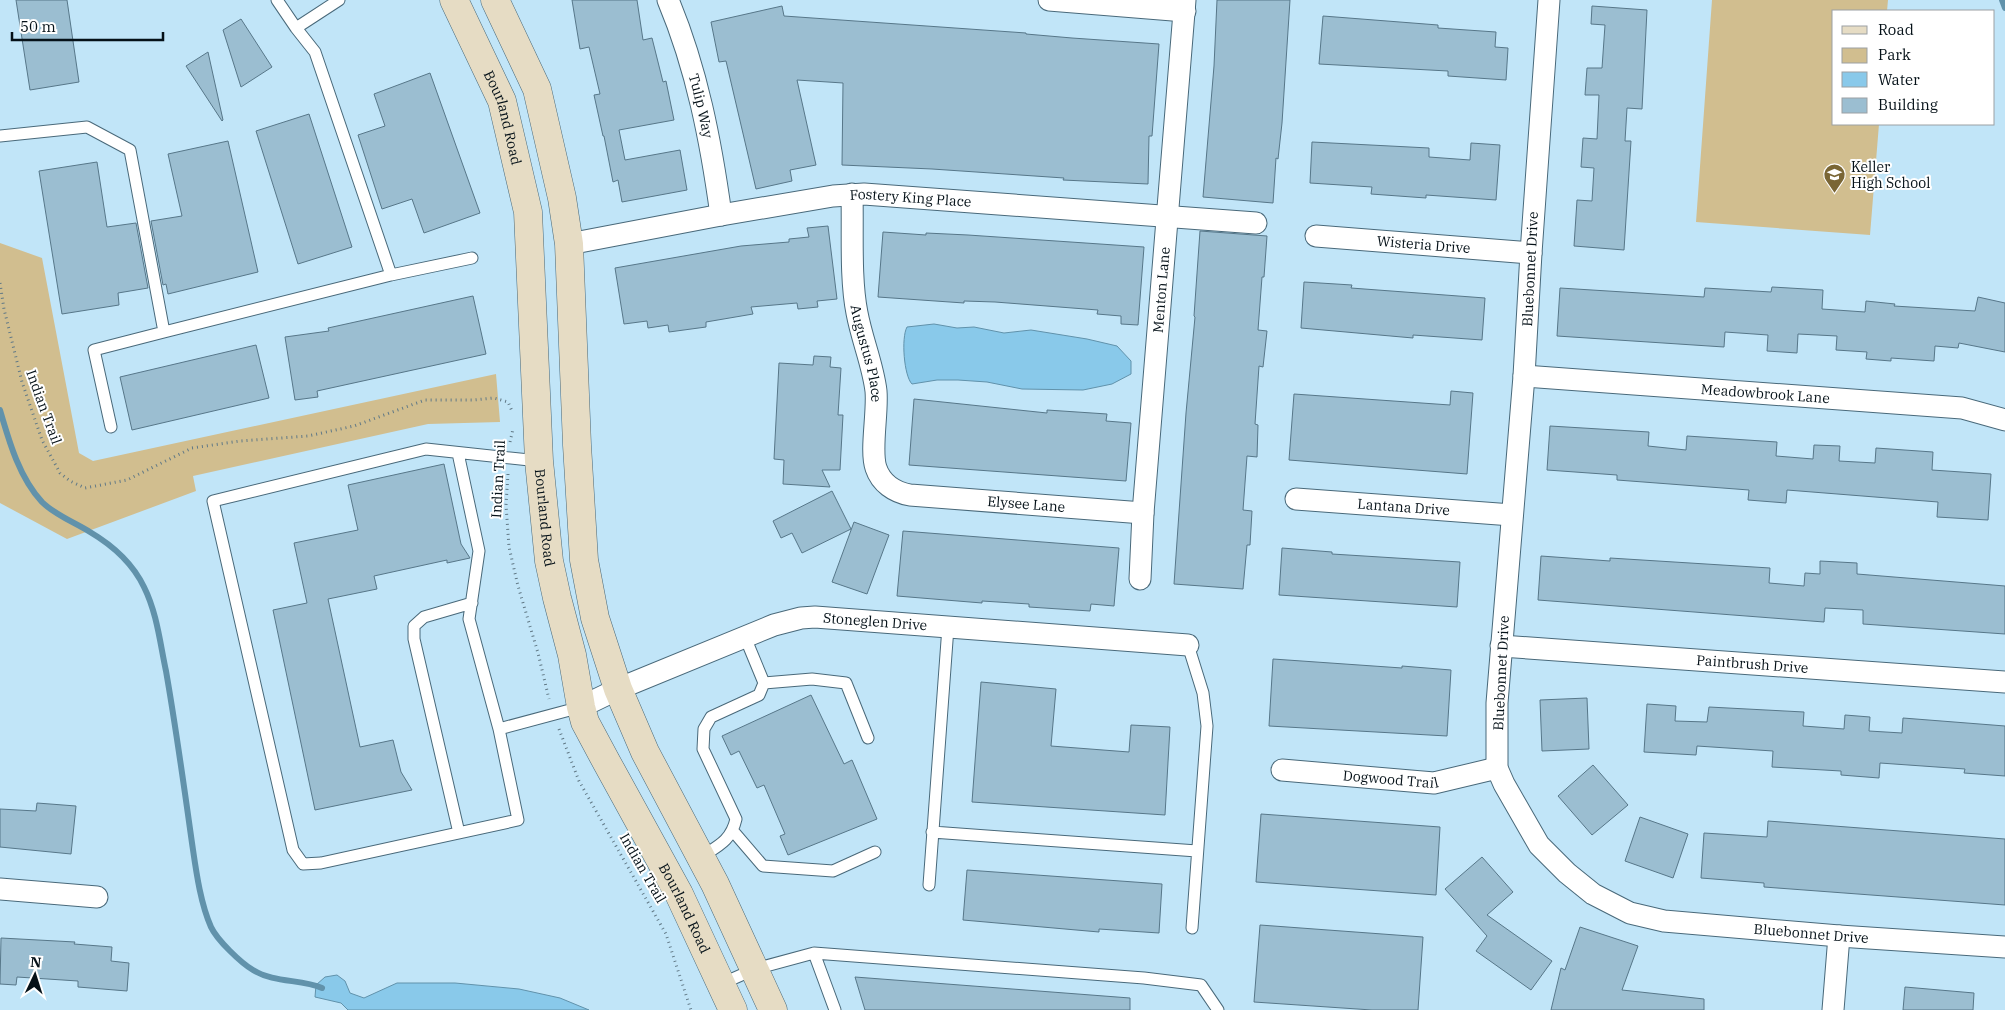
<svg xmlns="http://www.w3.org/2000/svg" width="2005" height="1010" font-family="'IBM Plex Serif',serif">
<rect width="100%" height="100%" fill="#c1e5f8"/>
<path fill="#d1be8f" d="M 1712,0 L 1888,0 L 1887,11 L 1834,11 L 1834,124 L 1879,124 L 1870,235 L 1696,222 Z
M 0,243 L 42,258 L 79,453 L 93,461 L 496,374 L 500,422 L 428,424 L 193,476 L 196,491 L 67,539 L 0,503 Z"/>
<path fill="#89c9ea" stroke="#6192ab" d="M 934,324 L 957,328 L 974,327 L 1004,333 L 1031,330 L 1087,339 L 1117,346 L 1131,361 L 1131,374 L 1112,384 L 1083,390 L 1022,389 L 987,382 L 958,380 L 937,380 L 912,384 C 904,376 901,338 907,327 Z
M 337,975 L 345,981 L 350,993 L 364,998 L 397,983 L 455,983 L 519,989 L 560,998 L 589,1010 L 348,1010 L 341,1003 L 315,997 L 316,985 L 325,977 Z"/>
<g fill="none" stroke-linecap="round" stroke-linejoin="round">
<path stroke="#6192ab" stroke-width="6" d="M 2002,0 L 2005,8
M 0,410 C 9,441 19,477 42,502 C 55,515 74,522 90,532 C 112,545 133,564 144,587 C 157,613 160,643 166,671 C 176,728 184,786 192,843 C 196,870 200,902 211,927 C 217,940 241,963 253,970 C 274,983 301,979 322,988"/>
</g>
<path fill="#9bbed1" stroke="#577789" d="M 16,0 L 67,0 L 79,82 L 30,90 Z
M 572,0 L 637,0 L 643,40 L 652,38 L 663,82 L 666,81 L 674,120 L 619,130 L 625,160 L 680,150 L 687,190 L 622,202 L 618,180 L 613,182 L 604,136 L 603,136 L 594,95 L 600,94 L 589,47 L 580,49 Z
M 1217,0 L 1290,0 L 1282,123 L 1278,159 L 1276,158 L 1273,203 L 1203,197 L 1214,66 Z
M 782,6 L 784,16 L 1026,33 L 1026,34 L 1072,38 L 1159,44 L 1152,136 L 1149,136 L 1148,184 L 1063,180 L 1064,178 L 932,169 L 842,165 L 843,83 L 797,80 L 816,165 L 790,170 L 792,181 L 756,189 L 726,61 L 719,62 L 711,22 Z
M 1592,6 L 1647,10 L 1642,109 L 1627,108 L 1625,141 L 1631,141 L 1624,250 L 1574,246 L 1577,200 L 1592,201 L 1594,168 L 1581,167 L 1583,138 L 1597,139 L 1599,95 L 1585,95 L 1587,68 L 1602,68 L 1605,25 L 1591,24 Z
M 1323,16 L 1438,25 L 1438,28 L 1496,32 L 1495,47 L 1508,48 L 1506,80 L 1448,76 L 1448,71 L 1319,64 Z
M 241,19 L 272,67 L 241,87 L 223,30 Z
M 208,52 L 223,120 L 222,121 L 186,66 Z
M 430,73 L 480,213 L 424,233 L 412,199 L 382,209 L 358,135 L 385,126 L 374,94 Z
M 309,114 L 352,247 L 298,264 L 256,131 Z
M 228,141 L 258,272 L 168,294 L 166,284 L 163,285 L 151,221 L 182,216 L 168,154 Z
M 1312,142 L 1429,148 L 1429,157 L 1470,160 L 1471,143 L 1500,145 L 1496,200 L 1426,195 L 1426,198 L 1371,194 L 1372,187 L 1310,183 Z
M 97,162 L 107,227 L 136,223 L 148,288 L 118,293 L 119,305 L 62,314 L 39,171 Z
M 828,226 L 837,299 L 817,301 L 818,307 L 798,309 L 797,303 L 751,307 L 753,314 L 706,322 L 706,327 L 669,332 L 668,325 L 648,328 L 647,321 L 624,324 L 615,268 L 741,246 L 789,242 L 789,239 L 809,237 L 807,228 Z
M 1200,231 L 1267,236 L 1264,277 L 1262,277 L 1258,330 L 1267,331 L 1263,367 L 1259,366 L 1255,424 L 1258,425 L 1257,457 L 1247,456 L 1243,510 L 1252,511 L 1250,545 L 1247,545 L 1243,589 L 1174,584 L 1186,413 L 1195,317 L 1194,316 Z
M 883,232 L 926,235 L 926,233 L 968,235 L 1144,247 L 1138,325 L 1121,324 L 1121,316 L 1097,314 L 1098,310 L 995,302 L 964,301 L 964,303 L 878,297 Z
M 1304,282 L 1352,285 L 1351,288 L 1485,298 L 1482,340 L 1413,335 L 1413,338 L 1301,328 Z
M 1772,287 L 1823,290 L 1822,309 L 1865,312 L 1866,301 L 1895,304 L 1894,306 L 1975,311 L 1978,297 L 2005,303 L 2005,352 L 1959,343 L 1958,348 L 1935,346 L 1934,361 L 1891,358 L 1891,361 L 1866,359 L 1867,352 L 1836,350 L 1837,336 L 1798,334 L 1797,353 L 1767,351 L 1768,335 L 1725,332 L 1724,347 L 1557,336 L 1560,288 L 1704,297 L 1705,288 L 1771,292 Z
M 473,296 L 486,354 L 317,391 L 318,397 L 295,400 L 285,337 L 329,331 L 328,328 Z
M 256,345 L 269,398 L 132,430 L 120,377 Z
M 814,356 L 831,357 L 830,367 L 841,368 L 838,415 L 843,415 L 840,470 L 822,470 L 830,487 L 783,484 L 784,460 L 774,459 L 779,363 L 813,365 Z
M 1451,391 L 1473,393 L 1467,474 L 1289,460 L 1294,394 L 1450,405 Z
M 914,399 L 1047,413 L 1047,410 L 1107,414 L 1106,421 L 1131,423 L 1126,481 L 909,465 Z
M 1550,426 L 1649,432 L 1648,446 L 1686,450 L 1687,436 L 1777,442 L 1776,456 L 1813,459 L 1814,445 L 1840,446 L 1839,461 L 1875,463 L 1876,448 L 1933,452 L 1932,470 L 1991,474 L 1988,520 L 1937,517 L 1938,502 L 1787,490 L 1786,503 L 1748,500 L 1749,490 L 1617,480 L 1617,475 L 1547,470 Z
M 444,464 L 461,544 L 470,558 L 447,563 L 447,560 L 374,576 L 377,589 L 328,599 L 360,747 L 393,740 L 401,772 L 412,790 L 315,810 L 273,610 L 307,603 L 294,543 L 358,530 L 348,485 Z
M 832,491 L 851,529 L 802,553 L 792,533 L 781,538 L 773,521 Z
M 854,522 L 889,535 L 867,594 L 832,582 Z
M 903,531 L 1119,548 L 1114,606 L 1091,604 L 1090,611 L 1029,607 L 1029,604 L 982,601 L 982,603 L 897,596 Z
M 1282,548 L 1332,552 L 1332,554 L 1460,562 L 1457,607 L 1279,595 Z
M 1541,556 L 1610,561 L 1610,558 L 1770,568 L 1769,583 L 1804,586 L 1805,573 L 1820,574 L 1820,561 L 1857,563 L 1857,574 L 2005,586 L 2005,634 L 1863,624 L 1863,610 L 1825,608 L 1824,622 L 1538,600 Z
M 1273,659 L 1402,668 L 1402,666 L 1451,670 L 1447,736 L 1269,726 Z
M 981,682 L 1056,689 L 1051,746 L 1129,752 L 1131,725 L 1170,727 L 1165,815 L 972,802 Z
M 811,695 L 844,764 L 852,760 L 877,819 L 788,855 L 780,836 L 785,834 L 764,785 L 757,788 L 739,751 L 731,755 L 722,736 Z
M 1587,698 L 1589,749 L 1542,751 L 1540,700 Z
M 1647,704 L 1676,706 L 1675,721 L 1707,722 L 1709,707 L 1804,712 L 1803,726 L 1844,729 L 1845,715 L 1870,717 L 1869,731 L 1902,733 L 1903,718 L 2005,726 L 2005,776 L 1964,773 L 1965,769 L 1880,763 L 1879,778 L 1841,775 L 1841,771 L 1772,767 L 1773,751 L 1697,746 L 1696,755 L 1644,752 Z
M 1593,765 L 1628,805 L 1592,835 L 1558,796 Z
M 37,803 L 76,806 L 71,854 L 0,847 L 0,809 L 36,811 Z
M 1261,814 L 1440,827 L 1436,895 L 1256,882 Z
M 1640,817 L 1688,834 L 1673,878 L 1625,861 Z
M 1768,821 L 2005,839 L 2005,905 L 1764,887 L 1764,883 L 1701,878 L 1704,833 L 1767,837 Z
M 1482,857 L 1513,892 L 1487,915 L 1552,961 L 1531,990 L 1476,951 L 1487,936 L 1445,889 Z
M 967,870 L 1162,884 L 1159,933 L 1099,929 L 1099,932 L 963,920 Z
M 1260,925 L 1423,937 L 1418,1010 L 1372,1010 L 1254,1002 Z
M 1580,927 L 1638,946 L 1622,990 L 1704,999 L 1704,1010 L 1551,1010 L 1561,968 L 1565,970 Z
M 1,938 L 75,942 L 74,944 L 112,947 L 111,961 L 129,963 L 127,991 L 78,987 L 78,981 L 17,977 L 16,985 L 0,984 Z
M 855,977 L 1130,998 L 1130,1010 L 865,1010 Z
M 1905,987 L 1974,993 L 1973,1010 L 1903,1010 Z"/>
<g fill="none" stroke-linecap="round" stroke-linejoin="round">
<defs>
<path id="service" d="M 277,0 L 296,28
M 0,136 L 87,127 L 130,150 L 164,332 L 391,275 L 315,52 L 296,28 L 339,0
M 391,275 L 472,258
M 111,427 L 94,350 L 164,332
M 458,453 L 479,551 L 469,619 L 499,729
M 539,461 L 426,449 L 213,501 L 293,850 L 303,864 L 321,863 L 518,820 L 499,729 L 581,707
M 1188,645 L 1203,693 L 1207,726 L 1192,928
M 764,683 L 812,679 L 846,683 L 868,738
M 733,831 L 763,866 L 833,871 L 875,852
M 932,832 L 1197,851
M 459,833 L 414,639 L 414,626 L 424,617 L 472,603
M 701,857 C 718,846 731,841 736,819 L 703,749 L 704,729 L 711,717 L 759,695 L 764,683 L 745,637
M 929,885 L 948,627
M 814,953 L 1144,978 L 1201,985 L 1218,1010
M 721,984 L 755,969 L 814,953 L 835,1010"/>
<g id="minor">
<path id="s1" d="M 668,0 C 697,69 711,142 721,215"/>
<path d="M 1049,0 L 1185,11"/>
<path id="s2" d="M 1549,0 L 1531,253 L 1524,376 L 1497,703 L 1497,768 L 1504,784 L 1539,845 L 1567,873 L 1593,894 L 1630,913 L 1664,921 L 1839,936 L 2005,947"/>
<path id="s3" d="M 852,194 C 853,231 850,278 857,313 C 862,340 873,365 876,391 C 878,413 870,451 876,468 C 881,483 894,492 910,495 L 1143,513"/>
<path id="s4" d="M 1316,236 L 1531,253"/>
<path id="s5" d="M 569,244 L 721,215 L 833,196 L 864,194 L 1256,223"/>
<path id="s6" d="M 1524,376 L 1962,408 L 2005,420"/>
<path id="s7" d="M 1296,499 L 1512,515"/>
<path id="s8" d="M 1140,579 L 1143,513 L 1185,0"/>
<path id="s9" d="M 1501,646 L 2005,682"/>
<path id="s10" d="M 581,707 L 618,689 L 774,625 L 801,618 L 815,617 L 1188,645"/>
<path id="s11" d="M 1282,770 L 1434,783 L 1497,768"/>
<path d="M 0,889 L 97,897"/>
<path d="M 1833,1010 L 1839,936"/>
</g>
<g id="secondary">
<path id="s12" d="M 454,0 L 502,101 L 528,212 L 539,461 L 549,561 L 557,598 L 572,655 L 581,707 L 585,722 L 607,763 L 679,894 L 733,1010"/>
<path d="M 495,0 L 537,89 L 562,198 L 569,244 L 577,445 L 584,560 L 595,618 L 618,689 L 645,752 L 715,884 L 773,1010"/>
</g>
</defs>
<use href="#service" stroke="#49697a" stroke-width="13"/>
<use href="#minor" stroke="#49697a" stroke-width="23"/>
<use href="#secondary" stroke="#49697a" stroke-width="29"/>
<path stroke="#617986" stroke-width="3" stroke-dasharray="1 4" stroke-linecap="butt" d="M 0,283 L 4,309 L 22,382 L 42,440 L 60,473 L 70,481 L 85,488 L 127,480 L 192,448 L 240,441 L 308,436 L 354,426 L 425,400 L 473,400 L 494,398 L 508,402 L 512,411
M 510,442 L 513,429
M 508,474 L 506,505 L 509,547 L 518,586 L 538,653 L 549,699
M 559,729 L 579,781 L 666,934 L 691,1010"/>
<use href="#service" stroke="#fff" stroke-width="11"/>
<use href="#minor" stroke="#fff" stroke-width="21"/>
<use href="#secondary" stroke="#e6dcc4" stroke-width="28"/>
</g>
<defs>
<symbol id="school-pin" viewBox="-11 -11 22 30"><path d="M0 17L-7.5 6A9.5 9.5 0 1 1 7.5 6Z" fill="#7a6635" stroke="#fff"/><path d="M0-5L7-2L0 1L-7-2ZM-4 1L0 2.5L4 1V4Q0 6-4 4Z" fill="#fff"/></symbol>
</defs>
<g fill-rule="evenodd">
<use href="#school-pin" x="1822" y="162" width="25" height="34"/>
</g>
<g text-anchor="middle" dominant-baseline="central" stroke-width="4" stroke-linejoin="round" paint-order="stroke">
<g font-size="14" fill="#051118" stroke="#fff">
<text stroke="none"><textPath href="#s1" startOffset="111">Tulip Way</textPath></text>
<text stroke="none"><textPath href="#s12" startOffset="128">Bourland Road</textPath></text>
<text stroke="none"><textPath href="#s5" startOffset="346">Fostery King Place</textPath></text>
<text stroke="none"><textPath href="#s4" startOffset="108">Wisteria Drive</textPath></text>
<text transform="translate(1530 269) rotate(-87)">Bluebonnet Drive</text>
<text stroke="none"><textPath href="#s8" startOffset="290">Menton Lane</textPath></text>
<text stroke="none"><textPath href="#s3" startOffset="161">Augustus Place</textPath></text>
<text stroke="none"><textPath href="#s6" startOffset="242">Meadowbrook Lane</textPath></text>
<text transform="translate(44 407) rotate(70)">Indian Trail</text>
<text transform="translate(498 479) rotate(-87)">Indian Trail</text>
<text stroke="none"><textPath href="#s3" startOffset="439">Elysee Lane</textPath></text>
<text stroke="none"><textPath href="#s7" startOffset="108">Lantana Drive</textPath></text>
<text stroke="none"><textPath href="#s12" startOffset="532">Bourland Road</textPath></text>
<text stroke="none"><textPath href="#s10" startOffset="312">Stoneglen Drive</textPath></text>
<text stroke="none"><textPath href="#s9" startOffset="252">Paintbrush Drive</textPath></text>
<text transform="translate(1501 673) rotate(-87)">Bluebonnet Drive</text>
<text stroke="none"><textPath href="#s11" startOffset="109">Dogwood Trail</textPath></text>
<text transform="translate(643 868) rotate(60)">Indian Trail</text>
<text stroke="none"><textPath href="#s12" startOffset="952">Bourland Road</textPath></text>
<text stroke="none"><textPath href="#s2" startOffset="1155">Bluebonnet Drive</textPath></text>
</g>
<g font-size="14" fill="#051118" stroke="#fff" text-anchor="start">
<text x="1851" y="167">Keller<tspan x="1851" dy="16">High School</tspan></text>
</g>
</g>
<rect x="1832" y="10" width="162" height="115" fill="#ffffff" stroke="#9ba0a3"/>
<rect x="1842" y="26" width="25" height="8" fill="#e6dcc4" stroke="#9ba0a3"/>
<text x="1878" y="35" font-size="15" fill="#051118">Road</text>
<rect x="1842" y="48" width="25" height="15" fill="#d1be8f" stroke="#9ba0a3"/>
<text x="1878" y="60" font-size="15" fill="#051118">Park</text>
<rect x="1842" y="72" width="25" height="15" fill="#89c9ea" stroke="#9ba0a3"/>
<text x="1878" y="85" font-size="15" fill="#051118">Water</text>
<rect x="1842" y="98" width="25" height="15" fill="#9bbed1" stroke="#9ba0a3"/>
<text x="1878" y="110" font-size="15" fill="#051118">Building</text>
<g transform="translate(35 975) rotate(4)" stroke="#ffffff" stroke-width="4" paint-order="stroke">
<path d="M0-4L9 19L0 12L-9 19Z" fill="#051118"/>
<text y="-8" font-size="14" font-weight="bold" text-anchor="middle" fill="#051118">N</text>
</g>
<path d="M12 32v8h151v-8" fill="none" stroke="#051118" stroke-width="2.5"/>
<text x="20" y="32" font-size="15" fill="#051118" stroke="#ffffff" stroke-width="4" paint-order="stroke">50 m</text>
</svg>
